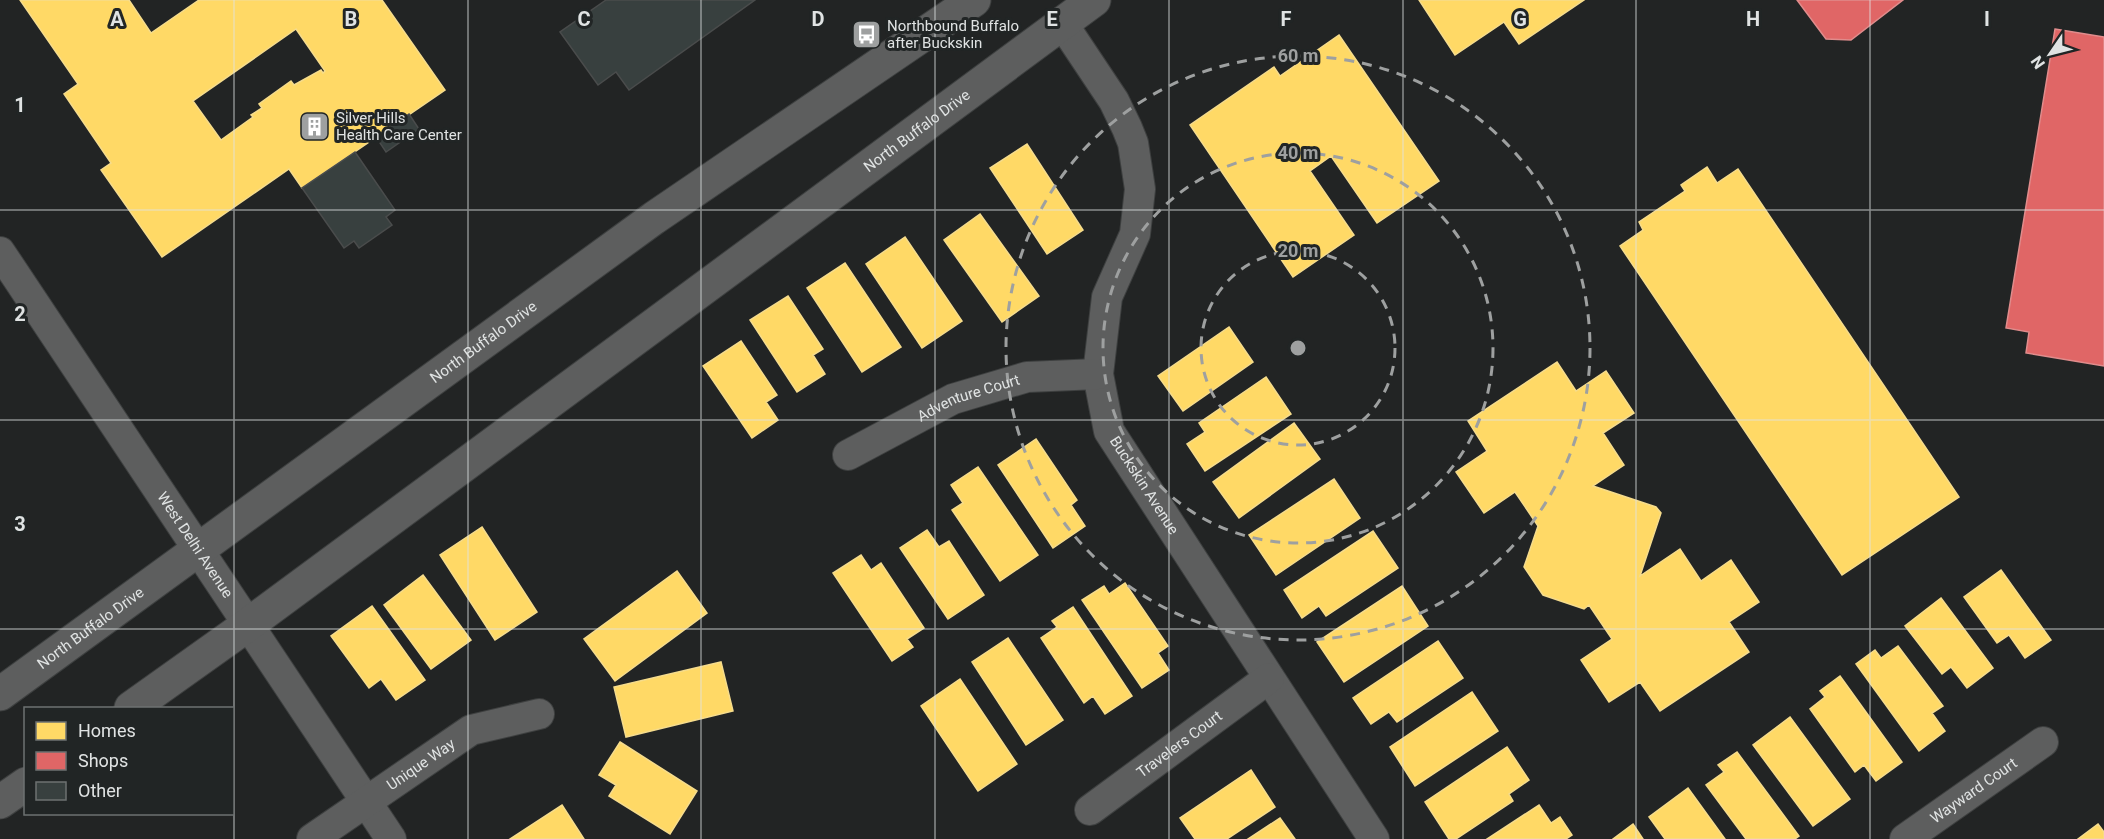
<svg xmlns="http://www.w3.org/2000/svg" width="2104" height="839" font-family="Roboto,sans-serif">
<rect width="100%" height="100%" fill="#222424"/>
<path fill="#ffd966" stroke="#f6dc8c" stroke-width="1.5" fill-rule="evenodd" d="M 20,0 L 129,0 L 151,33 L 199,0 L 382,0 L 445,90 L 302,188 L 289,169 L 162,257 L 101,170 L 111,163 L 64,94 L 78,84 ZM 296,29 L 325,71 L 323,73 L 321,70 L 294,85 L 291,81 L 259,104 L 262,108 L 251,115 L 253,117 L 221,140 L 193,101 Z
M 1419,0 L 1584,0 L 1519,44 L 1504,22 L 1455,55 Z
M 1339,35 L 1439,181 L 1377,223 L 1331,156 L 1310,171 L 1354,235 L 1293,277 L 1190,125 L 1274,67 L 1280,76 Z
M 1027,144 L 1083,230 L 1047,254 L 990,168 Z
M 1707,167 L 1717,183 L 1738,169 L 1959,497 L 1842,575 L 1620,246 L 1643,230 L 1639,222 L 1685,191 L 1681,185 Z
M 980,214 L 1039,296 L 1002,322 L 944,240 Z
M 905,237 L 962,321 L 922,348 L 866,264 Z
M 845,263 L 901,347 L 862,372 L 807,288 Z
M 788,296 L 823,349 L 813,355 L 825,374 L 797,392 L 750,320 Z
M 1229,327 L 1253,362 L 1183,411 L 1158,376 Z
M 741,341 L 777,395 L 766,402 L 778,420 L 752,438 L 703,366 Z
M 1557,362 L 1576,391 L 1606,371 L 1634,413 L 1603,433 L 1624,465 L 1593,486 L 1656,507 L 1661,513 L 1640,576 L 1680,549 L 1701,581 L 1731,560 L 1759,602 L 1729,622 L 1749,652 L 1660,711 L 1640,682 L 1609,702 L 1581,660 L 1612,639 L 1589,605 L 1584,609 L 1543,595 L 1524,567 L 1538,526 L 1515,492 L 1484,513 L 1456,472 L 1487,451 L 1468,421 Z
M 1266,377 L 1291,414 L 1205,471 L 1187,444 L 1205,432 L 1199,423 Z
M 1294,423 L 1320,459 L 1239,518 L 1213,482 Z
M 1036,439 L 1077,500 L 1071,505 L 1085,526 L 1053,548 L 998,465 Z
M 978,467 L 1038,555 L 1000,581 L 952,510 L 963,503 L 951,485 Z
M 1334,479 L 1360,518 L 1276,575 L 1249,535 Z
M 482,527 L 537,612 L 495,640 L 440,555 Z
M 927,530 L 939,547 L 949,541 L 984,595 L 948,619 L 900,548 Z
M 1373,531 L 1398,568 L 1326,616 L 1319,606 L 1302,618 L 1284,590 Z
M 861,555 L 871,570 L 881,563 L 924,628 L 907,639 L 913,647 L 892,661 L 833,573 Z
M 2001,570 L 2051,640 L 2025,658 L 2009,635 L 1997,643 L 1964,597 Z
M 677,571 L 707,613 L 615,681 L 584,639 Z
M 423,575 L 471,640 L 431,669 L 384,605 Z
M 1125,583 L 1168,646 L 1158,653 L 1169,670 L 1142,688 L 1082,600 L 1104,586 L 1109,594 Z
M 1402,586 L 1428,626 L 1344,682 L 1317,642 Z
M 1941,598 L 1993,668 L 1967,688 L 1951,667 L 1942,674 L 1905,626 Z
M 372,606 L 425,680 L 396,700 L 381,679 L 369,688 L 331,636 Z
M 1073,607 L 1132,696 L 1105,714 L 1093,696 L 1084,703 L 1041,638 L 1057,627 L 1052,621 Z
M 1008,638 L 1063,720 L 1026,745 L 972,662 Z
M 1438,641 L 1463,678 L 1397,722 L 1389,712 L 1371,724 L 1353,698 Z
M 1898,646 L 1943,706 L 1932,713 L 1945,731 L 1919,751 L 1856,664 L 1875,650 L 1881,658 Z
M 721,662 L 733,711 L 626,737 L 614,687 Z
M 1840,676 L 1902,762 L 1876,781 L 1864,765 L 1855,772 L 1810,709 L 1825,697 L 1820,691 Z
M 960,679 L 1017,764 L 978,791 L 921,706 Z
M 1472,692 L 1498,731 L 1415,786 L 1390,747 Z
M 1790,717 L 1850,799 L 1813,826 L 1753,745 Z
M 620,742 L 697,791 L 670,834 L 609,796 L 616,785 L 599,775 Z
M 1507,747 L 1529,780 L 1509,794 L 1513,801 L 1456,839 L 1449,839 L 1425,802 Z
M 1737,752 L 1799,836 L 1795,839 L 1746,839 L 1706,785 L 1724,772 L 1718,765 Z
M 1251,770 L 1275,807 L 1227,839 L 1195,839 L 1180,818 Z
M 1688,788 L 1725,839 L 1665,839 L 1649,817 Z
M 562,805 L 584,839 L 510,839 Z
M 1539,805 L 1551,823 L 1560,817 L 1572,835 L 1566,839 L 1487,839 Z
M 1280,818 L 1295,839 L 1248,839 Z
M 1633,824 L 1643,839 L 1613,839 Z
M 2098,824 L 2104,832 L 2104,839 L 2078,839 Z"/>
<path fill="#e06666" stroke="#e08c8c" stroke-width="1.5" d="M 1797,0 L 1903,0 L 1851,40 L 1826,39 Z
M 2055,29 L 2104,37 L 2104,366 L 2026,353 L 2029,332 L 2006,328 Z"/>
<path fill="#38403f" stroke="#4a4c4c" stroke-width="1.5" d="M 606,0 L 755,0 L 629,90 L 616,72 L 598,85 L 560,32 Z
M 409,114 L 419,129 L 386,152 L 376,137 Z
M 355,152 L 395,210 L 386,217 L 392,225 L 359,248 L 354,241 L 344,248 L 302,188 Z"/>
<g fill="none" stroke-linecap="round" stroke-linejoin="round">
<defs>
<g id="street">
<path id="s1" d="M 1062,23 L 1114,101 L 1127,128 L 1133,143 L 1140,189 L 1135,234 L 1107,297 L 1098,374 L 1109,431 L 1374,839"/>
<path id="s2" d="M 0,252 L 391,839"/>
<path id="s3" d="M 848,455 L 953,399 L 1027,377 L 1098,374"/>
<path id="s4" d="M 1090,810 L 1269,678"/>
<path id="s5" d="M 312,839 L 471,730 L 539,714"/>
<path id="s6" d="M 1905,839 L 2043,742"/>
</g>
<g id="secondary">
<path id="s7" d="M 0,694 L 654,218 L 974,0"/>
<path id="s8" d="M 131,708 L 249,624 L 1094,0"/>
<path d="M 0,802 L 26,784"/>
</g>
</defs>
<use href="#street" stroke="#3e4040" stroke-width="32"/>
<use href="#secondary" stroke="#3e4040" stroke-width="35"/>
<use href="#street" stroke="#5d5e5e" stroke-width="30"/>
<use href="#secondary" stroke="#5d5e5e" stroke-width="33"/>
</g>
<path fill="none" stroke="#e0e3e3" stroke-width="1.5" stroke-opacity="0.55" d="M 234,0 L 234,839M 468,0 L 468,839M 701,0 L 701,839M 935,0 L 935,839M 1169,0 L 1169,839M 1403,0 L 1403,839M 1636,0 L 1636,839M 1870,0 L 1870,839M 0,210 L 2104,210M 0,420 L 2104,420M 0,629 L 2104,629"/>
<g fill="none" stroke="#9ea0a0" stroke-width="3" stroke-dasharray="10 8">
<circle cx="1298" cy="348" r="97"/>
<circle cx="1298" cy="348" r="195"/>
<circle cx="1298" cy="348" r="292"/>
</g>
<defs>
<symbol id="bus-square" viewBox="-11 -11 22 22"><rect x="-9" y="-9" width="18" height="18" rx="4" fill="#9ea0a0" stroke="#212525"/><path d="M-5-6H5V4H4V6H2V4H-2V6H-4V4H-5ZM-3.5-4V0h7V-4ZM-3.5 1.2v1.5H-2V1.2ZM2 1.2v1.5H3.5V1.2Z" fill="#fff"/></symbol>
<symbol id="building-square" viewBox="-11 -11 22 22"><rect x="-9" y="-9" width="18" height="18" rx="4" fill="#9ea0a0" stroke="#212525"/><path d="M-4-6H4V6H1V3H-1V6H-4ZM-2.5-4.3h1.7v1.8h-1.7ZM.8-4.3h1.7v1.8H.8ZM-2.5-1h1.7V.8h-1.7ZM.8-1h1.7V.8H.8Z" fill="#fff"/></symbol>
</defs>
<g fill-rule="evenodd">
<use href="#bus-square" x="850" y="18" width="33" height="33"/>
<use href="#building-square" x="298" y="110" width="33" height="33"/>
</g>
<g text-anchor="middle" dominant-baseline="central" stroke-width="6" stroke-linejoin="round" paint-order="stroke">
<g font-size="15" fill="#e0e3e3" stroke="#212525" text-anchor="start">
<text x="887" y="26">Northbound Buffalo<tspan x="887" dy="17">after Buckskin</tspan></text>
<text x="336" y="118">Silver Hills<tspan x="336" dy="17">Health Care Center</tspan></text>
</g>
<g font-size="15" fill="#e0e3e3" stroke="#212525">
<text stroke="none"><textPath href="#s8" startOffset="975">North Buffalo Drive</textPath></text>
<text stroke="none"><textPath href="#s7" startOffset="598">North Buffalo Drive</textPath></text>
<text stroke="none"><textPath href="#s3" startOffset="134">Adventure Court</textPath></text>
<text stroke="none"><textPath href="#s1" startOffset="501">Buckskin Avenue</textPath></text>
<text stroke="none"><textPath href="#s2" startOffset="352">West Delhi Avenue</textPath></text>
<text stroke="none"><textPath href="#s7" startOffset="112">North Buffalo Drive</textPath></text>
<text stroke="none"><textPath href="#s4" startOffset="111">Travelers Court</textPath></text>
<text stroke="none"><textPath href="#s5" startOffset="132">Unique Way</textPath></text>
<text stroke="none"><textPath href="#s6" startOffset="84">Wayward Court</textPath></text>
</g>
</g>
<g font-size="20" text-anchor="middle" font-weight="bold" fill="#e0e3e3" stroke="#212525" stroke-width="6" stroke-linejoin="round" paint-order="stroke">
<text x="117" y="26">A</text>
<text x="351" y="26">B</text>
<text x="584" y="26">C</text>
<text x="818" y="26">D</text>
<text x="1052" y="26">E</text>
<text x="1286" y="26">F</text>
<text x="1520" y="26">G</text>
<text x="1753" y="26">H</text>
<text x="1987" y="26">I</text>
<text x="20" y="112">1</text>
<text x="20" y="321">2</text>
<text x="20" y="531">3</text>
</g>
<circle cx="1298" cy="348" r="9" fill="#9ea0a0" stroke="#212525" stroke-width="3"/>
<g font-size="18" text-anchor="middle" font-weight="bold" fill="#9ea0a0" stroke="#212525" stroke-width="6" stroke-linejoin="round" paint-order="stroke">
<text x="1298" y="62">60 m</text>
<text x="1298" y="159">40 m</text>
<text x="1298" y="257">20 m</text>
</g>
<rect x="24" y="707" width="210" height="108" fill="#212525" stroke="#6d7171" stroke-width="1.5"/>
<rect x="36" y="722" width="30" height="18" fill="#ffd966" stroke="#6d7171" stroke-width="1.5"/>
<text x="78" y="737" font-size="18" fill="#e0e3e3">Homes</text>
<rect x="36" y="752" width="30" height="18" fill="#e06666" stroke="#6d7171" stroke-width="1.5"/>
<text x="78" y="767" font-size="18" fill="#e0e3e3">Shops</text>
<rect x="36" y="782" width="30" height="18" fill="#38403f" stroke="#6d7171" stroke-width="1.5"/>
<text x="78" y="797" font-size="18" fill="#e0e3e3">Other</text>
<g transform="translate(2050 54) rotate(235)" stroke="#212525" stroke-width="4.5" paint-order="stroke">
<path d="M0-4.5L10 22L0 15L-10 22Z" fill="#e0e3e3"/>
<text y="-9" font-size="16" font-weight="bold" text-anchor="middle" fill="#e0e3e3">N</text>
</g>
</svg>
